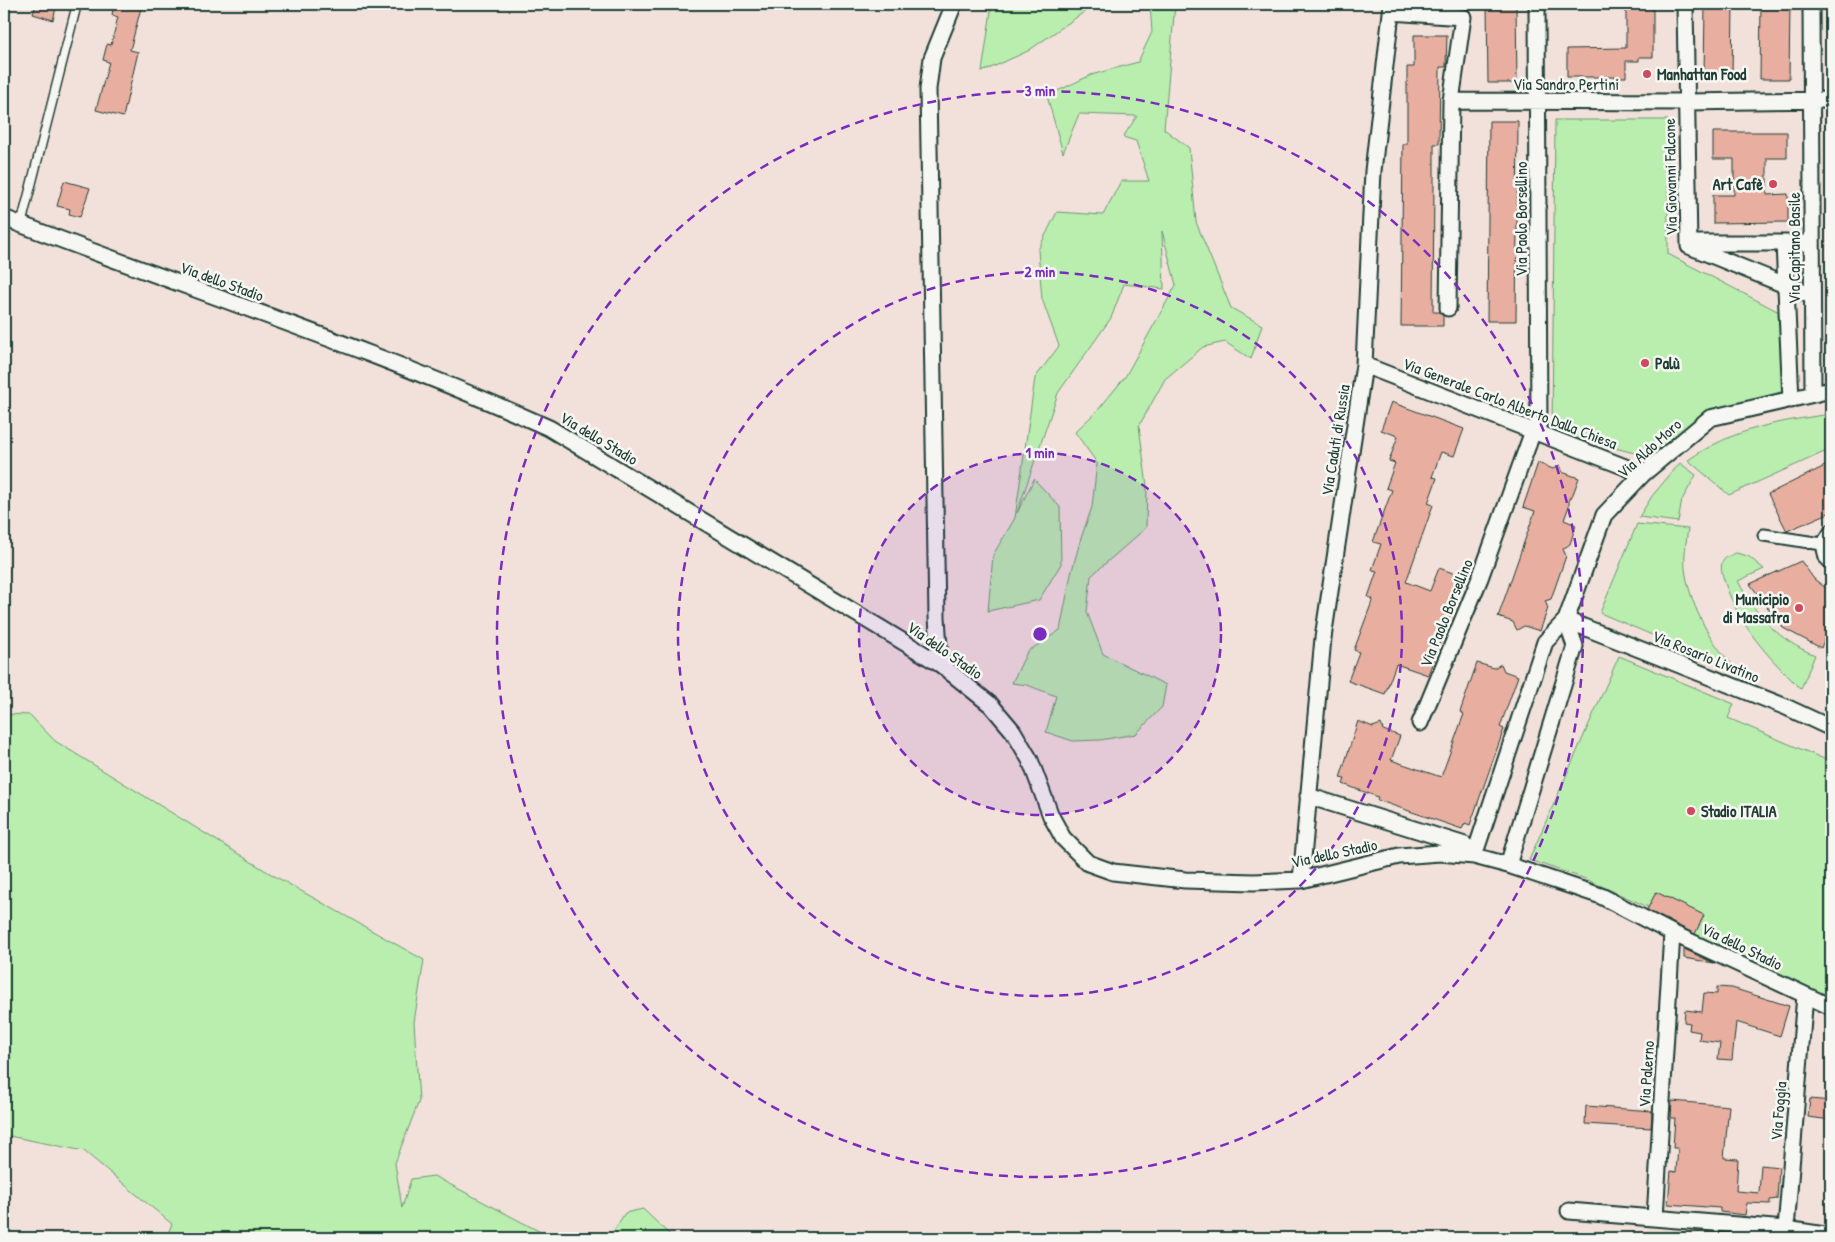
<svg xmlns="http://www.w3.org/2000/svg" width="1835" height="1242" font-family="'Patrick Hand',sans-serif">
<rect width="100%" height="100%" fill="#f2e1da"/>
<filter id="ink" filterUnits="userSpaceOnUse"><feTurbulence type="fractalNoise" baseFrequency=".02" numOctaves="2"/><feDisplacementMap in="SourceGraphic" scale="10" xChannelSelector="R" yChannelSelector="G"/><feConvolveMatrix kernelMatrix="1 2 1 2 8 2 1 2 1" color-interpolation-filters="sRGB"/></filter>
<g filter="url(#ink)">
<path fill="#b9eeaf" stroke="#6c9672" d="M 992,4 L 1101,4 L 1087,10 L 1028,51 L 982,72 Z
M 1150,4 L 1175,4 L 1164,129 L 1189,148 L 1196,222 L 1231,308 L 1262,325 L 1251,359 L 1225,342 L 1203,347 L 1165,379 L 1139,426 L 1147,486 L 1146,528 L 1091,576 L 1087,612 L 1103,654 L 1166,685 L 1162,707 L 1136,734 L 1100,740 L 1073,741 L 1046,732 L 1056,696 L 1027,685 L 1012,683 L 1027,652 L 1060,630 L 1071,574 L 1081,538 L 1092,507 L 1097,463 L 1075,432 L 1098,410 L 1125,377 L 1176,285 L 1162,231 L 1164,289 L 1124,284 L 1111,318 L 1058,393 L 1017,513 L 1034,479 L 1060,507 L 1061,564 L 1039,600 L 988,611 L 993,555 L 1015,518 L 1035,378 L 1059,346 L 1042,299 L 1038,250 L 1057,212 L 1103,215 L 1121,181 L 1149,181 L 1136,141 L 1123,137 L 1137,116 L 1079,114 L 1063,153 L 1047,96 L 1091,75 L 1138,62 L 1152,32 Z
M 1555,120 L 1668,120 L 1668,254 L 1781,313 L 1784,391 L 1703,414 L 1658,459 L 1552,432 Z
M 1831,414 L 1831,449 L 1729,495 L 1688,460 C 1735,428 1776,422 1831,414 Z
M 1680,463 L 1696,475 L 1682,500 L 1678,522 L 1639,517 L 1652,496 Z
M 1637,524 L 1688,529 C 1686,542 1684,555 1685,568 C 1688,599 1709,642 1732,664 L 1728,667 L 1600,613 Z
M 1736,553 L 1748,556 L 1764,569 L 1738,581 C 1756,616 1778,640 1815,655 L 1801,689 C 1768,657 1740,627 1725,583 C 1723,576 1719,567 1723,561 C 1726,556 1732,555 1736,553 Z
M 1619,656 L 1734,704 L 1728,718 L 1831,762 L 1831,999 L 1646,911 L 1648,907 L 1583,878 L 1529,860 Z
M 4,714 L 30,715 L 55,741 L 271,874 L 424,960 L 414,1022 L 419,1101 L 395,1163 L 402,1208 L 411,1179 L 434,1176 L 552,1238 L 166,1238 L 172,1224 L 84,1151 L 4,1135 Z
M 643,1209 L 670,1235 L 671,1238 L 609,1238 L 625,1213 Z"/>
<path fill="#e8afa1" stroke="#1f3d34" d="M 36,4 L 57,4 L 53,20 L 33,14 Z
M 114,4 L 142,4 L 130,50 L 138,52 L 123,117 L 96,110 L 109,62 L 103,60 L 107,44 L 111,45 L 118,17 L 112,15 Z
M 1487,4 L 1516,4 L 1517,83 L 1488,83 Z
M 1626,4 L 1653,6 L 1653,57 L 1639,57 L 1639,61 L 1626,61 L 1626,77 L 1567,77 L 1567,49 L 1626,48 Z
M 1705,4 L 1733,4 L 1732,77 L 1704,77 Z
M 1761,4 L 1790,4 L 1789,79 L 1760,79 Z
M 1414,35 L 1447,35 L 1446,67 L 1440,67 L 1439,144 L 1434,144 L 1434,179 L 1433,312 L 1440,312 L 1443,316 L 1443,326 L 1401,326 L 1403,144 L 1407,144 L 1407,67 L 1414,67 Z
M 1489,121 L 1518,121 L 1516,321 L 1487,321 Z
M 1713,132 L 1787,132 L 1787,158 L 1767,158 L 1767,195 L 1788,194 L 1788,222 L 1713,223 L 1713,195 L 1734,195 L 1734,159 L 1713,159 Z
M 64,181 L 90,188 L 80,217 L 69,214 L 70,209 L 57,206 Z
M 1391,402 L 1464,429 L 1454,456 L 1441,452 L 1432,477 L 1437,478 L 1428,503 L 1433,505 L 1406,582 L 1430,591 L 1439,568 L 1464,577 L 1428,675 L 1396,664 L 1385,694 L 1348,681 L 1359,652 L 1354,650 L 1373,599 L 1368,597 L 1377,571 L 1372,570 L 1381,544 L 1373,542 L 1392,490 L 1386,488 L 1395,463 L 1389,461 L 1398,436 L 1381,430 Z
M 1538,463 L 1553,469 L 1560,465 L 1562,472 L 1579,478 L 1573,494 L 1569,501 L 1569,506 L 1564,520 L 1576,525 L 1570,544 L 1563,549 L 1566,556 L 1551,599 L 1545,601 L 1548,608 L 1540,631 L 1524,626 L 1517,630 L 1513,622 L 1498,617 L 1535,511 L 1523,507 Z
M 1831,463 L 1831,512 L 1787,531 L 1768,494 Z
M 1801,561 L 1814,579 L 1831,592 L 1831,634 L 1827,632 L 1821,648 L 1783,628 L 1750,584 Z
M 1477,663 L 1494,668 L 1501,664 L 1504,671 L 1518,676 L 1500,727 L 1504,729 L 1470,825 L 1465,823 L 1462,829 L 1377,800 L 1378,797 L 1343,784 L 1345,779 L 1340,778 L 1358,721 L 1373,727 L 1381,724 L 1383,730 L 1400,736 L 1391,760 L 1441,777 L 1464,714 L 1460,712 Z
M 1656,892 L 1704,915 L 1695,934 L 1647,910 Z
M 1684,949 L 1714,963 L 1684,958 Z
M 1717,987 L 1732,988 L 1789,1006 L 1780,1036 L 1736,1022 L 1732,1060 L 1718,1059 L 1720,1043 L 1699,1040 L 1700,1032 L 1689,1030 L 1690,1023 L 1684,1022 L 1685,1010 L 1702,1012 L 1704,993 L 1717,994 Z
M 1810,1099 L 1831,1101 L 1831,1120 L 1808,1117 Z
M 1672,1101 L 1729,1106 L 1724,1158 L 1738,1159 L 1736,1191 L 1759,1193 L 1761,1165 L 1779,1167 L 1777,1199 L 1770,1200 L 1770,1204 L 1747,1203 L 1745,1215 L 1720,1212 L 1720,1208 L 1668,1204 L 1671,1171 L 1676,1172 L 1678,1148 L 1673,1148 L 1675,1118 L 1671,1118 Z
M 1586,1106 L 1652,1111 L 1651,1128 L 1585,1124 Z"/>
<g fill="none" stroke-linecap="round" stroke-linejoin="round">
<defs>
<path id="service" d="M 21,225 L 77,4"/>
<path id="pedestrian" d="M 1764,535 L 1822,544 L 1831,530
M 1822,544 L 1825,558 L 1831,564"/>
<path id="minor" d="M 1537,4 L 1539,433
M 1685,4 L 1689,246 L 1812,296
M 1811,4 L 1813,394
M 1391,12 L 1463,17 L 1451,101 L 1448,308
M 1451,101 L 1686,102 L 1831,100
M 4,218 C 185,288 371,348 549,428 L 940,664 L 991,705 L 1013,731 L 1030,760 L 1051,816 L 1063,838 L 1088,863 L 1113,872 L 1185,880 L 1254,882 L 1301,880 L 1399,856 L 1440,853 L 1474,856 L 1508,865 L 1601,896 L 1672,933 L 1831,1007
M 1691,243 L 1811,243
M 1784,243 L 1791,400
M 1364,365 L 1643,474
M 1566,620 L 1786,707 L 1831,728
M 940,664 L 937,617 L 928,89 L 932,58 L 954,4
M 1420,723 L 1480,578 L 1533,431
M 1308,796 L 1465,845 L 1474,856
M 1474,856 L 1545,642 L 1566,620 L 1604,515 L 1643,474 L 1710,418 L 1831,390
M 1508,865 L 1575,646 L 1566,620
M 1301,880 L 1323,638 L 1364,365 L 1373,171 L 1392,4
M 1569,1211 L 1786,1229 L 1831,1236
M 1655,1218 L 1672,933
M 1786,1229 L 1805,995"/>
</defs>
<use href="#service" stroke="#1f3d34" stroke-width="11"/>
<use href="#pedestrian" stroke="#1f3d34" stroke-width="15"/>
<use href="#minor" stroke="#1f3d34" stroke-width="19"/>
<use href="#service" stroke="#f6f6f2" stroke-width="8"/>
<use href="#pedestrian" stroke="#f6f6f2" stroke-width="11"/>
<use href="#minor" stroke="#f6f6f2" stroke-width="15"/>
</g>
</g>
<circle cx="1040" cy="634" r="181" fill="#7b2cbf" fill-opacity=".12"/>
<g fill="none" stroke="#7b2cbf" stroke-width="2.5" stroke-dasharray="9 6">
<circle cx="1040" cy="634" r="181"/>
<circle cx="1040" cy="634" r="362"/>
<circle cx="1040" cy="634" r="543"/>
</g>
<g fill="#d1495b" stroke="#f6f6f2" stroke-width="2">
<circle cx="1647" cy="74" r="5"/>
<circle cx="1773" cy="184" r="5"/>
<circle cx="1645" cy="363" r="5"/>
<circle cx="1799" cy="608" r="5"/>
<circle cx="1691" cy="811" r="5"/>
</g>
<g text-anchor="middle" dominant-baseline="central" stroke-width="5" stroke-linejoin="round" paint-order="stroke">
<g font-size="16" font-weight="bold" fill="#1f3d34" stroke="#f6f6f2" text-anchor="start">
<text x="1657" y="74">Manhattan Food</text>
<text x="1763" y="184" text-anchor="end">Art Cafè</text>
<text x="1655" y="363">Palù</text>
<text x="1789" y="599" text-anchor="end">Municipio<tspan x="1789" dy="18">di Massafra</tspan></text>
<text x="1701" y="811">Stadio ITALIA</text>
</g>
<g font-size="16" fill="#1f3d34" stroke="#f6f6f2">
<text x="1566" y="84">Via Sandro Pertini</text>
<text transform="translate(1670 177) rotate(-91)">Via Giovanni Falcone</text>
<text transform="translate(1521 219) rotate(-90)">Via Paolo Borsellino</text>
<text transform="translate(1794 248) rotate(-90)">Via Capitano Basile</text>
<text transform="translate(222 281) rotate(20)">Via dello Stadio</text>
<text transform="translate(1510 403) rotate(21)">Via Generale Carlo Alberto Dalla Chiesa</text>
<text transform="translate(599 438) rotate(31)">Via dello Stadio</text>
<text transform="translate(1335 440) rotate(-81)">Via Caduti di Russia</text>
<text transform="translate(1649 448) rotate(-42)">Via Aldo Moro</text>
<text transform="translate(1446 613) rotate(-68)">Via Paolo Borsellino</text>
<text transform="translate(945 650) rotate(35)">Via dello Stadio</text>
<text transform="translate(1706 656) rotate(22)">Via Rosario Livatino</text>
<text transform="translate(1334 853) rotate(-12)">Via dello Stadio</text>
<text transform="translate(1742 946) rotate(26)">Via dello Stadio</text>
<text transform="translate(1646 1074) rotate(-86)">Via Palerno</text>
<text transform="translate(1778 1111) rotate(-85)">Via Foggia</text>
</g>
</g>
<circle cx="1040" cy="634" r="8" fill="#7b2cbf" stroke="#f6f6f2" stroke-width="2.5"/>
<g font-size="15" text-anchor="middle" font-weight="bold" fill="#7b2cbf" stroke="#f6f6f2" stroke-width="5" stroke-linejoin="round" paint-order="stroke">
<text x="1040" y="96">3 min</text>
<text x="1040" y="277">2 min</text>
<text x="1040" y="458">1 min</text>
</g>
<rect width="1835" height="1242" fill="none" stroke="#f6f6f2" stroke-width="20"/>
<rect x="10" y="10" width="1815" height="1222" fill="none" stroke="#1f3d34" stroke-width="2" filter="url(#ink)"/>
</svg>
